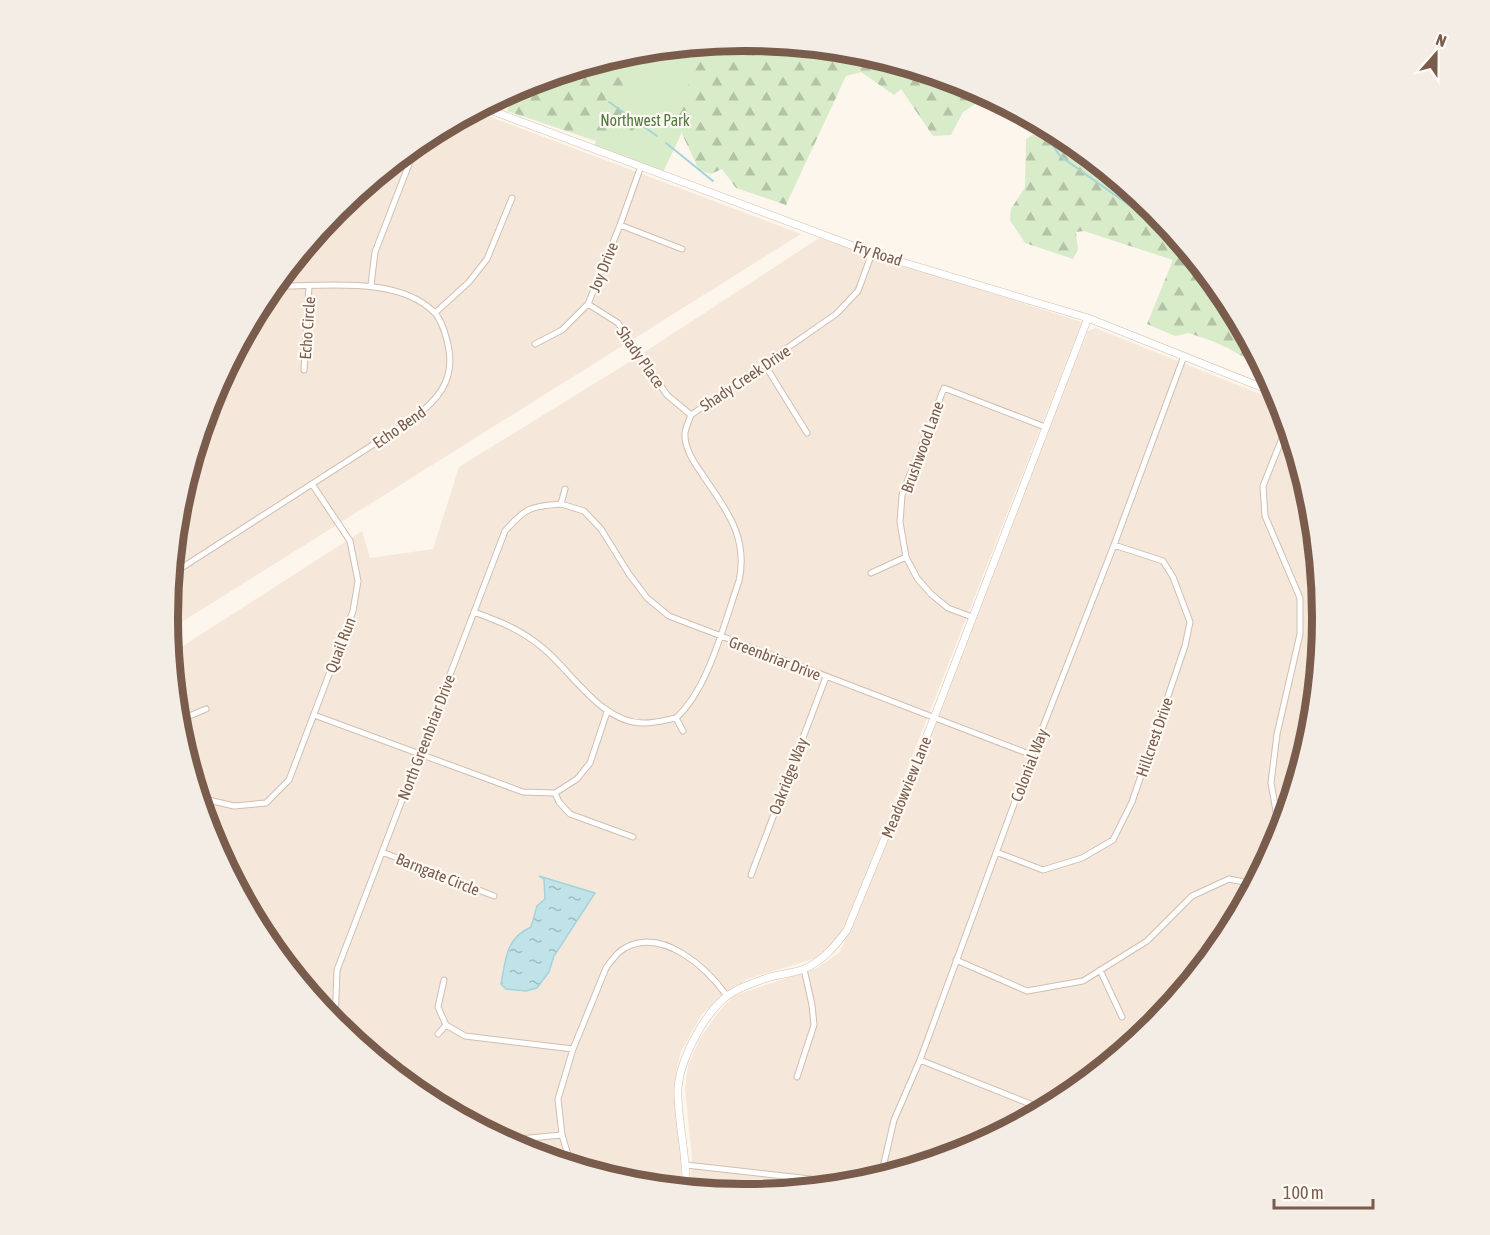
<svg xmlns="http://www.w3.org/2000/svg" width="1490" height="1235" font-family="'Asap Condensed',sans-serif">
<defs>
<pattern id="forest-firs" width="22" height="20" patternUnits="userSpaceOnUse" patternTransform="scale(1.5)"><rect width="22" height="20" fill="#d8ecc9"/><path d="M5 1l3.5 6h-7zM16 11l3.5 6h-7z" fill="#b4c2a5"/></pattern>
<pattern id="water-ripples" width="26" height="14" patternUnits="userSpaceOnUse" patternTransform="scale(1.5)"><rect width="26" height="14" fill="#bfe3e8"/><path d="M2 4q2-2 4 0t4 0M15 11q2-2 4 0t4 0" fill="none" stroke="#a0bbbe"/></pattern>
</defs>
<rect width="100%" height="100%" fill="#fdf6ec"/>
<path fill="#f5e8da" d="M 475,111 L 801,234 L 169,630 L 168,617 L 179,505 L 212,396 L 265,297 L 337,209 L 425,138 Z
M 819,238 L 1082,322 L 849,918 L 833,945 L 817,958 L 747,979 L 729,992 L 702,1014 L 681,1051 L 676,1072 L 677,1105 L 681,1143 L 681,1188 L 632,1183 L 524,1150 L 424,1097 L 337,1025 L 265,938 L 212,838 L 179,730 L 172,653 L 362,531 L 370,558 L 433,549 L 459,467 L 631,361 Z
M 1095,328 L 1280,402 L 1310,501 L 1303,521 L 1313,525 L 1322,618 L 1311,730 L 1278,839 L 1225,938 L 1153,1026 L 1065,1097 L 965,1151 L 857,1183 L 745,1194 L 690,1189 L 692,1158 L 685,1089 L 688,1066 L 699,1040 L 717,1014 L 733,996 L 817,968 L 840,952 L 1088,331 Z"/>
<path fill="#d8ecc9" d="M 741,41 L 700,83 L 679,139 L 662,174 L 593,149 L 630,52 Z"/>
<path fill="url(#forest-firs)" d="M 745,41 L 858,52 L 966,85 L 988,96 L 963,112 L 951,135 L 933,136 L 901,89 L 894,95 L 861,72 L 846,76 L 786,205 L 736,188 L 722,169 L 711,174 L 699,170 L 676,121 L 693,72 L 706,44 Z
M 634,51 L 629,64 L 631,77 L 621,101 L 642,117 L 630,135 L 614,131 L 596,141 L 507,111 L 516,89 L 525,84 Z
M 1046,127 L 1066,138 L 1153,210 L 1225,297 L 1263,369 L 1228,348 L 1212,341 L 1189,333 L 1175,336 L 1147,324 L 1173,260 L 1084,231 L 1076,232 L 1078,250 L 1073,259 L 1025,243 L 1010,220 L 1011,209 L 1025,187 L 1026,139 Z"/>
<path fill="url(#water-ripples)" stroke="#a5d3da" stroke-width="1.5" d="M 539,876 L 595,893 L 554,956 L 549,972 L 537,988 L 526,991 L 506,989 L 501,984 C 506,959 505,939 531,927 L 537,906 L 545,899 L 544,879 Z"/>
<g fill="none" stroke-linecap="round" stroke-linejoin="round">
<path stroke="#a5d3da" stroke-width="2" d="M 609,102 L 657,136
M 1037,122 L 1060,156 L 1136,210 L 1150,207
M 666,143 L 713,181"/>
<defs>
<path id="minor" d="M 620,225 L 682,249
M 371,285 L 375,252 L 411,159
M 588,304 L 618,323 L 667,395 L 691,415
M 435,313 L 469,282 L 487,259 L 512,198
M 535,344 L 562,330 L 588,304 L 620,225 L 641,166
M 765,365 L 807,433
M 304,370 L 309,286
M 561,504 L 584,511 L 601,529 L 629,574 L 647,598 L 669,616 L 1032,755
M 871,573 L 906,557
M 172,574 L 413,419 C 437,400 454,382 449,350 C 447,338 442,320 434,312 C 397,275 322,287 274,286
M 474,612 C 501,622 520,629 543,648 C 572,672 602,724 644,723 C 655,723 666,720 676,718 L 683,731
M 972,617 L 948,608 L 931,594 L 917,578 L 906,557 L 900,522 L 902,495 L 944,388 L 1045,427
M 314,715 L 523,792 L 555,793
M 676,718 C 709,688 724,623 739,581 C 749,535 724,507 700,471 C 692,460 684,447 685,433 C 686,427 689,420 691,415 L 836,314 L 858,291 L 872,253
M 179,727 L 187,717 L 206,709
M 555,793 L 577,779 L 590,763 L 607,712
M 555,793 L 559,802 L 570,814 L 633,837
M 200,798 L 234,806 L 266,803 L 289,780 L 353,611 L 358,581 L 350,541 L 312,484
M 1280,833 L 1271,783 L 1277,734 L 1300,634 L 1300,598 L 1265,516 L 1263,486 L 1287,426
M 382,852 L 494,896
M 996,852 L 1043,870 L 1082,858 L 1113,840 L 1132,802 L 1185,646 L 1190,622 L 1173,577 L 1163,561 L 1114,545
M 751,875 L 826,677
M 956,960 L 1027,991 L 1083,981 L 1147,941 L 1192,896 L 1229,879 L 1254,884
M 1100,970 L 1122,1017
M 335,1024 L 337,970 L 505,531 C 525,508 531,506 561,504 L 565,489
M 446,1025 L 465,1036 L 573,1049
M 438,1034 L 446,1025 L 438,1007 L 444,980
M 920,1060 L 1043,1109
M 797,1077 L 814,1025 L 812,1005 L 804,969
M 501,1138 L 518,1139 L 562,1135
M 571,1165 L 562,1135 L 558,1099 L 573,1049 L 606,968 C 611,961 617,952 625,948 C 663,927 707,968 727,996
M 686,1165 L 854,1184
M 881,1176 L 894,1120 L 920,1060 L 1032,755 L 1114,545 L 1184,356"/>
<path id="tertiary" d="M 482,107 L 872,253 L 1088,318 L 1276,393
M 686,1189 C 687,1157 679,1128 678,1097 C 676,1066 702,1016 727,996 C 736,989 752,983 764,979 C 777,974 791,974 804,969 C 823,961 835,946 847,930 L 932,723 L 1088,318"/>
</defs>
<use href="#minor" stroke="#d1beb0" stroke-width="7"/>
<use href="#tertiary" stroke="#d1beb0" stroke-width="8"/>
<use href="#minor" stroke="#fff" stroke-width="5"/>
<use href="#tertiary" stroke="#fff" stroke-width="7"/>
</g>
<g text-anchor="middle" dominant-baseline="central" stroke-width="4.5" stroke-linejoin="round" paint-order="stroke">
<g font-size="16" fill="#537a41" stroke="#fffaf3">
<text x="645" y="120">Northwest Park</text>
</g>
<g font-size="16" fill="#7a5c4d" stroke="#fffaf3">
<text transform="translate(878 253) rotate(18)">Fry Road</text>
<text transform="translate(603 267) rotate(-68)">Joy Drive</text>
<text transform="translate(307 328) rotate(-86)">Echo Circle</text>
<text transform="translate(641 357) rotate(55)">Shady Place</text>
<text transform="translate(745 378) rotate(-34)">Shady Creek Drive</text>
<text transform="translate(399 427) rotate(-35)">Echo Bend</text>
<text transform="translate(922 447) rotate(-70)">Brushwood Lane</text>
<text transform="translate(340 645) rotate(-69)">Quail Run</text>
<text transform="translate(775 658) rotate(21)">Greenbriar Drive</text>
<text transform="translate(426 737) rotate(-69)">North Greenbriar Drive</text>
<text transform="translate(1154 737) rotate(-71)">Hillcrest Drive</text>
<text transform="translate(1029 765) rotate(-69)">Colonial Way</text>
<text transform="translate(788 776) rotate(-69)">Oakridge Way</text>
<text transform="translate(906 787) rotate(-68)">Meadowview Lane</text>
<text transform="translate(438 874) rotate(22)">Barngate Circle</text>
</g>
</g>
<path d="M0 0H1490V1235H0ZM744 51H746A566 566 0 0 1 1312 617V618A566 566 0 0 1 746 1184H744A566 566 0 0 1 178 618V617A566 566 0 0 1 744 51Z" fill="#f4ede6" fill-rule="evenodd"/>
<path fill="none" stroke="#7a5c4d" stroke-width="8" d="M744 51H746A566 566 0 0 1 1312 617V618A566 566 0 0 1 746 1184H744A566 566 0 0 1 178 618V617A566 566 0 0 1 744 51Z"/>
<g transform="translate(1436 54) rotate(21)" stroke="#fffaf3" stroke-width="4.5" paint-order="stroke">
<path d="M0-4.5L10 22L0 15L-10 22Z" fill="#7a5c4d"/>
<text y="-9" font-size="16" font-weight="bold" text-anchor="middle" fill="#7a5c4d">N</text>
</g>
<path d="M1274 1199v9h99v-9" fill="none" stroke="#7a5c4d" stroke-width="3"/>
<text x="1283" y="1199" font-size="18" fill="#7a5c4d" stroke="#fffaf3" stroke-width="4.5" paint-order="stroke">100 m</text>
</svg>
